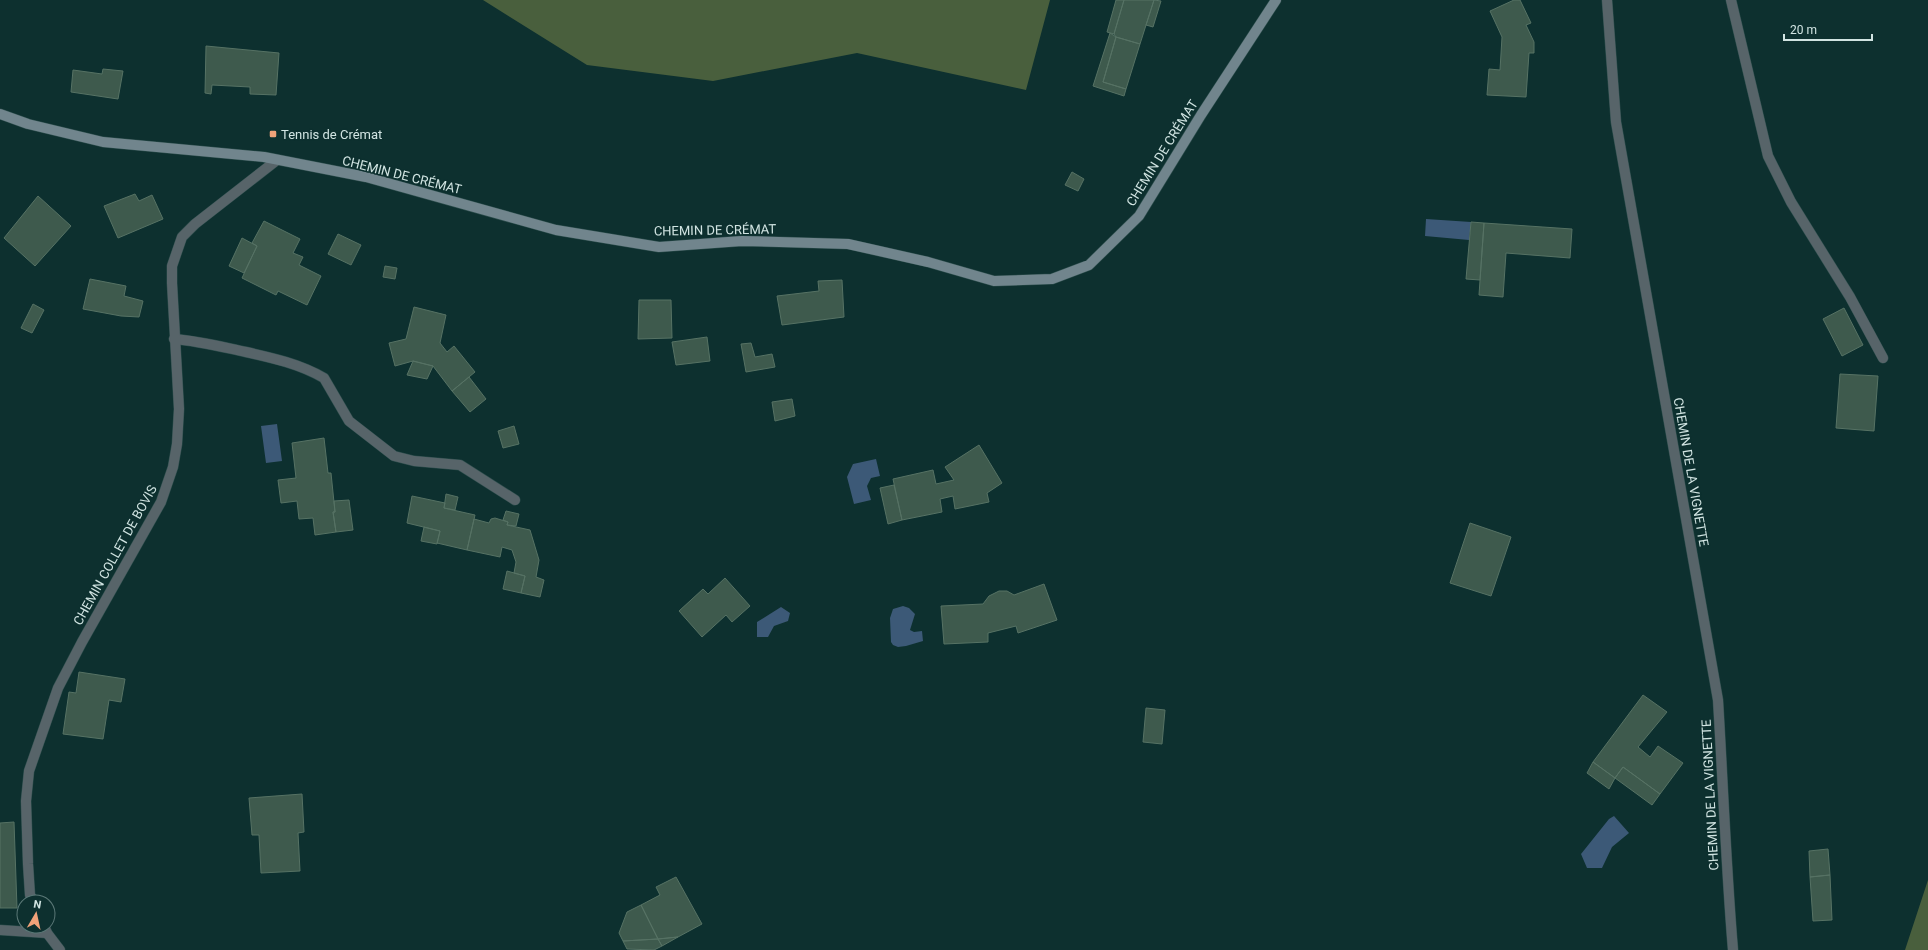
<svg xmlns="http://www.w3.org/2000/svg" width="1928" height="950" font-family="Roboto,sans-serif">
<rect width="100%" height="100%" fill="#0d302f"/>
<path fill="#495f3d" d="M 483,0 L 1050,0 L 1026,90 L 857,53 L 713,81 L 587,65 Z
M 1928,880 L 1928,950 L 1905,950 Z"/>
<path fill="#3c5977" d="M 1426,219 L 1471,222 L 1469,240 L 1425,236 Z
M 277,424 L 282,461 L 266,463 L 261,426 Z
M 876,459 L 880,476 L 871,478 L 867,486 L 871,500 L 854,504 L 847,477 L 853,464 Z
M 903,606 L 909,608 L 915,614 L 910,630 L 914,632 L 922,631 L 923,641 L 906,646 L 898,647 L 893,645 L 891,642 L 890,618 L 893,609 Z
M 781,607 L 790,613 L 788,621 L 774,626 L 768,637 L 757,637 L 757,622 Z
M 1614,816 L 1629,833 L 1612,847 L 1602,868 L 1587,868 L 1581,854 L 1609,819 Z"/>
<path fill="#3e5a4d" stroke="#567264" d="M 1116,0 L 1124,0 L 1114,34 L 1107,32 Z
M 1124,0 L 1154,0 L 1140,44 L 1116,37 L 1114,34 Z
M 1154,0 L 1161,1 L 1153,27 L 1146,25 Z
M 1514,0 L 1520,0 L 1531,23 L 1526,25 L 1534,42 L 1534,53 L 1529,53 L 1526,97 L 1487,95 L 1489,69 L 1500,70 L 1502,37 L 1490,11 Z
M 1110,33 L 1116,37 L 1103,82 L 1126,89 L 1124,96 L 1093,86 Z
M 1116,37 L 1140,44 L 1126,89 L 1103,82 Z
M 206,46 L 279,53 L 276,95 L 250,94 L 250,87 L 212,85 L 211,94 L 205,93 Z
M 103,69 L 123,71 L 118,99 L 71,92 L 73,70 L 102,74 Z
M 1072,172 L 1084,179 L 1078,191 L 1065,185 Z
M 135,194 L 139,201 L 152,195 L 163,219 L 118,238 L 104,206 Z
M 38,196 L 71,226 L 35,266 L 4,238 Z
M 264,221 L 300,239 L 293,253 L 303,257 L 299,265 L 321,276 L 307,305 L 278,291 L 276,295 L 242,278 L 257,246 L 252,243 Z
M 1471,222 L 1484,223 L 1480,280 L 1466,279 Z
M 1484,223 L 1572,229 L 1570,258 L 1506,253 L 1503,297 L 1479,295 Z
M 338,234 L 361,245 L 351,265 L 328,254 Z
M 242,238 L 257,246 L 244,273 L 229,266 Z
M 385,266 L 397,268 L 395,279 L 383,277 Z
M 90,279 L 126,286 L 124,296 L 143,301 L 139,317 L 121,316 L 83,309 Z
M 842,280 L 844,317 L 782,325 L 777,296 L 819,291 L 818,281 Z
M 639,300 L 671,300 L 672,338 L 638,339 Z
M 33,304 L 44,310 L 32,333 L 21,328 Z
M 414,307 L 446,315 L 440,343 L 447,352 L 454,346 L 475,372 L 452,391 L 433,366 L 413,361 L 395,366 L 389,343 L 406,339 Z
M 1844,308 L 1863,345 L 1842,356 L 1823,319 Z
M 707,337 L 710,361 L 676,365 L 672,342 Z
M 751,343 L 755,357 L 772,354 L 775,367 L 746,372 L 741,344 Z
M 413,361 L 433,366 L 427,379 L 407,375 Z
M 1840,374 L 1878,376 L 1874,431 L 1836,428 Z
M 469,377 L 486,399 L 470,412 L 452,391 Z
M 792,399 L 795,416 L 775,421 L 772,402 Z
M 514,426 L 519,444 L 503,448 L 498,431 Z
M 324,438 L 328,473 L 331,473 L 335,512 L 333,512 L 336,532 L 315,535 L 313,518 L 299,519 L 297,501 L 281,503 L 278,480 L 296,478 L 292,443 Z
M 979,445 L 1002,483 L 987,493 L 989,502 L 955,509 L 953,496 L 940,499 L 942,512 L 902,520 L 893,479 L 933,470 L 936,484 L 954,480 L 945,467 Z
M 894,485 L 902,520 L 888,524 L 880,488 Z
M 446,494 L 458,497 L 455,510 L 444,508 Z
M 412,496 L 445,503 L 444,508 L 475,515 L 467,550 L 437,543 L 440,531 L 407,523 Z
M 349,500 L 353,530 L 336,532 L 333,512 L 335,512 L 334,501 Z
M 506,511 L 519,514 L 516,526 L 507,525 L 508,522 L 503,520 Z
M 495,518 L 508,522 L 507,525 L 530,530 L 539,560 L 536,577 L 544,580 L 540,597 L 521,593 L 525,576 L 514,573 L 516,562 L 512,550 L 502,547 L 500,557 L 467,550 L 474,519 L 489,523 L 491,519 Z
M 1470,523 L 1511,537 L 1491,596 L 1450,583 Z
M 424,527 L 440,531 L 437,544 L 421,541 Z
M 507,571 L 525,576 L 521,593 L 503,589 Z
M 725,578 L 750,606 L 732,622 L 726,615 L 702,637 L 679,611 L 703,589 L 708,594 Z
M 1044,584 L 1057,620 L 1018,633 L 1016,626 L 988,633 L 988,642 L 944,644 L 941,606 L 983,604 L 989,596 L 999,591 L 1007,591 L 1014,595 Z
M 79,672 L 125,679 L 121,702 L 109,700 L 103,739 L 63,734 L 69,692 L 76,693 Z
M 1643,695 L 1667,712 L 1638,747 L 1650,757 L 1658,746 L 1683,763 L 1660,794 L 1623,767 L 1615,778 L 1593,762 Z
M 1146,708 L 1165,710 L 1162,744 L 1143,742 Z
M 1593,762 L 1615,778 L 1609,789 L 1587,773 Z
M 1623,767 L 1660,794 L 1652,805 L 1615,778 Z
M 302,794 L 304,832 L 298,833 L 300,871 L 261,873 L 259,835 L 252,835 L 249,798 Z
M 14,822 L 17,908 L 0,908 L 0,823 Z
M 1828,849 L 1830,875 L 1810,877 L 1809,851 Z
M 1830,875 L 1832,920 L 1813,921 L 1810,877 Z
M 676,877 L 702,924 L 678,937 L 658,939 L 641,905 L 660,895 L 656,887 Z
M 641,905 L 658,939 L 623,941 L 619,933 L 627,912 Z
M 678,937 L 662,946 L 658,939 Z
M 658,939 L 662,946 L 654,950 L 627,949 L 623,941 Z"/>
<g fill="none" stroke-linecap="round" stroke-linejoin="round">
<defs>
<path id="lane" d="M 1731,0 L 1768,156 L 1791,202 L 1850,297 L 1883,358
M 174,339 C 199,341 222,347 246,352 C 273,358 300,364 324,378 L 349,421 L 394,456 L 414,461 L 460,465 L 515,500
M 0,930 L 47,933"/>
<path id="street" d="M 1607,0 L 1616,122 L 1718,700 C 1723,783 1726,867 1733,950
M 34,902 L 30,895 L 28,864 L 26,801 L 29,771 L 58,688 L 82,642 L 161,502 L 173,467 L 177,444 L 179,409 L 172,283 L 172,266 L 182,237 L 195,224 L 277,160
M 44,926 L 47,933 L 60,950"/>
<path id="secondary" d="M 0,114 L 28,124 L 103,142 L 264,157 L 366,177 L 556,230 L 659,247 L 742,241 L 848,244 L 928,262 L 994,281 L 1052,279 L 1089,265 L 1139,216 L 1201,115 L 1276,0"/>
</defs>
<use href="#lane" stroke="#2c4d4c" stroke-width="11"/>
<use href="#street" stroke="#2c4d4c" stroke-width="11"/>
<use href="#secondary" stroke="#2c4d4c" stroke-width="11"/>
<use href="#lane" stroke="#576469" stroke-width="10"/>
<use href="#street" stroke="#576469" stroke-width="10"/>
<use href="#secondary" stroke="#71858d" stroke-width="10"/>
</g>
<rect fill="#f0a279" stroke="#0d302f" stroke-width="1.5" x="269" y="130" width="8" height="8" rx="2"/>
<g text-anchor="middle" dominant-baseline="central" stroke-width="3" stroke-linejoin="round" paint-order="stroke">
<g font-size="13" fill="#d1e4e2" stroke="#0d302f" text-anchor="start">
<text x="281" y="134">Tennis de Crémat</text>
</g>
<g font-size="13" fill="#d1e4e2" stroke="#0d302f">
<text transform="translate(1162 153) rotate(-58)">CHEMIN DE CRÉMAT</text>
<text transform="translate(402 175) rotate(14)">CHEMIN DE CRÉMAT</text>
<text transform="translate(715 230) rotate(-1)">CHEMIN DE CRÉMAT</text>
<text transform="translate(1691 472) rotate(80)">CHEMIN DE LA VIGNETTE</text>
<text transform="translate(115 555) rotate(-61)">CHEMIN COLLET DE BOVIS</text>
<text transform="translate(1710 795) rotate(-93)">CHEMIN DE LA VIGNETTE</text>
</g>
</g>
<g transform="translate(36 914) rotate(9)"><circle r="19" fill="#0d302f" stroke="#5b7877"/>
<path d="M0-3L7 15L0 10L-7 15Z" fill="#f0a279"/>
<text y="-6" font-size="11" font-weight="bold" text-anchor="middle" fill="#d1e4e2">N</text>
</g>
<path d="M1784 34v6h88v-6" fill="none" stroke="#d1e4e2" stroke-width="2"/>
<text x="1790" y="34" font-size="12" fill="#d1e4e2" stroke="#0d302f" stroke-width="3" paint-order="stroke">20 m</text>
</svg>
